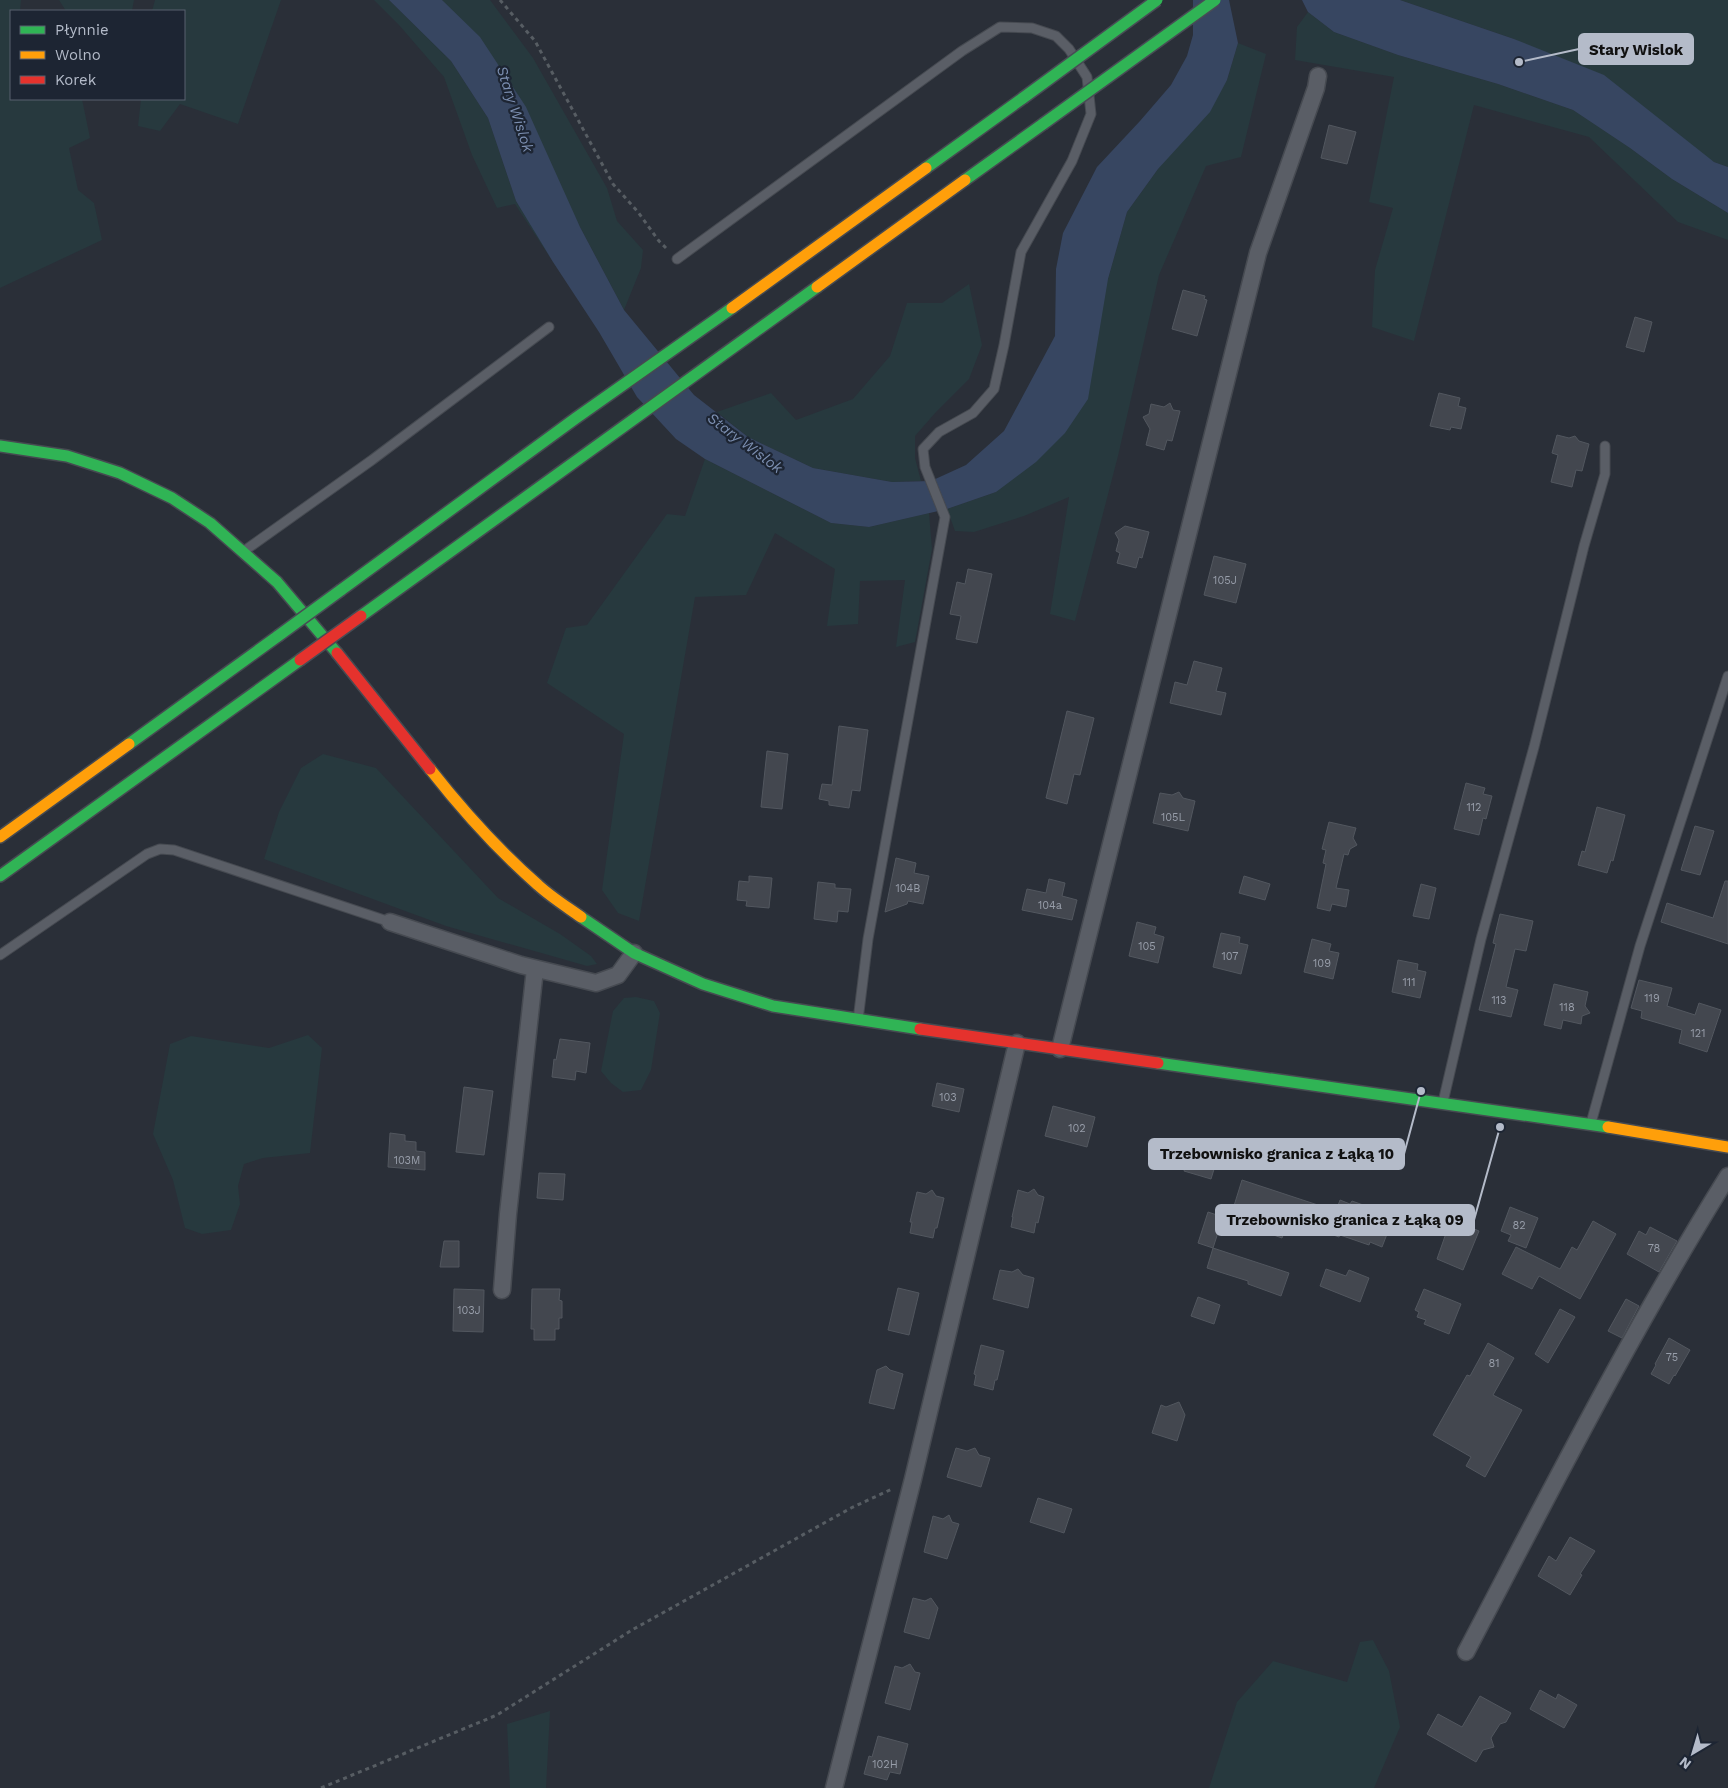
<svg xmlns="http://www.w3.org/2000/svg" width="1728" height="1788" font-family="'Work Sans',sans-serif">
<rect width="100%" height="100%" fill="#2a2f38"/>
<path fill="#27393e" d="M 0,0 L 21,0 L 20,11 L 11,11 L 11,99 L 82,99 L 90,138 L 69,148 L 78,190 L 94,203 L 102,240 L 0,288 Z
M 59,0 L 134,0 L 132,11 L 66,11 Z
M 155,0 L 281,0 L 238,124 L 180,104 L 160,131 L 138,126 L 141,99 L 184,99 L 184,11 L 152,11 Z
M 374,0 L 389,0 L 451,61 L 488,118 L 516,201 L 557,268 L 515,204 L 497,208 L 472,155 L 444,77 L 399,25 Z
M 442,0 L 490,0 L 533,58 L 607,188 L 617,221 L 643,250 L 641,268 L 624,310 L 580,227 Z
M 1400,0 L 1728,0 L 1728,167 L 1714,162 L 1514,39 Z
M 1308,12 L 1334,32 L 1398,55 L 1498,84 L 1573,110 L 1630,148 L 1672,179 L 1728,213 L 1728,240 L 1678,222 L 1589,137 L 1474,105 L 1414,341 L 1372,327 L 1375,270 L 1393,208 L 1369,202 L 1394,77 L 1295,60 L 1297,27 Z
M 1238,43 L 1266,54 L 1241,157 L 1206,166 L 1159,275 L 1118,456 L 1075,621 L 1050,614 L 1069,497 L 1024,516 L 974,532 L 955,531 L 947,509 L 996,492 L 1108,279 L 1127,212 L 1158,169 L 1227,80 Z
M 969,284 L 982,345 L 969,379 L 936,412 L 915,436 L 915,458 L 921,481 L 892,482 L 813,468 L 748,437 L 717,412 L 771,393 L 796,420 L 853,399 L 890,356 L 907,303 L 942,303 Z
M 705,459 L 831,523 L 869,527 L 929,513 L 932,549 L 915,642 L 896,647 L 905,580 L 860,581 L 858,624 L 827,626 L 835,569 L 775,533 L 746,595 L 695,597 L 639,921 L 618,913 L 602,890 L 624,734 L 547,683 L 566,628 L 587,625 L 667,514 L 685,516 Z
M 323,754 L 376,768 L 498,898 L 560,934 L 591,956 L 597,964 L 587,966 L 446,926 L 264,859 L 279,812 L 301,768 Z
M 636,997 L 654,1001 L 660,1013 L 651,1070 L 641,1090 L 623,1092 L 611,1083 L 601,1071 L 613,1011 L 624,998 Z
M 308,1035 L 322,1048 L 310,1153 L 263,1158 L 244,1164 L 238,1186 L 240,1204 L 231,1230 L 202,1234 L 185,1228 L 173,1180 L 153,1134 L 170,1044 L 191,1036 L 269,1048 Z
M 1373,1640 L 1389,1671 L 1400,1727 L 1374,1788 L 1209,1788 L 1237,1702 L 1273,1661 L 1347,1682 L 1360,1642 Z
M 550,1711 L 546,1788 L 510,1788 L 507,1724 Z"/>
<path fill="#374661" d="M 389,0 L 442,0 L 480,37 L 526,107 L 580,227 L 624,310 L 694,395 L 748,437 L 813,468 L 892,482 L 931,481 L 966,465 L 1004,431 L 1055,336 L 1056,269 L 1063,233 L 1097,167 L 1140,121 L 1171,85 L 1187,56 L 1193,35 L 1193,0 L 1229,0 L 1238,43 L 1227,80 L 1210,112 L 1158,169 L 1127,212 L 1108,279 L 1088,399 L 1065,433 L 1036,462 L 996,492 L 947,509 L 869,527 L 831,523 L 705,459 L 676,439 L 637,397 L 599,332 L 553,262 L 516,201 L 488,118 L 451,61 Z
M 1302,0 L 1400,0 L 1514,39 L 1604,75 L 1714,162 L 1728,167 L 1728,213 L 1672,179 L 1630,148 L 1573,110 L 1498,84 L 1398,55 L 1334,32 L 1308,12 Z"/>
<path fill="#43474f" stroke="#52575f" d="M 1329,125 L 1356,132 L 1347,164 L 1321,158 Z
M 1183,290 L 1205,296 L 1204,299 L 1207,300 L 1197,336 L 1172,329 Z
M 1635,317 L 1652,322 L 1644,352 L 1626,347 Z
M 1439,393 L 1460,398 L 1458,406 L 1466,408 L 1461,429 L 1451,427 L 1450,430 L 1430,426 Z
M 1170,403 L 1173,410 L 1180,411 L 1172,441 L 1167,440 L 1164,450 L 1146,445 L 1150,429 L 1143,417 L 1149,414 L 1151,404 L 1164,407 Z
M 1557,435 L 1569,438 L 1575,436 L 1579,441 L 1589,444 L 1582,471 L 1576,470 L 1572,487 L 1551,482 L 1558,455 L 1552,453 Z
M 1125,526 L 1149,532 L 1142,558 L 1139,557 L 1136,568 L 1117,563 L 1120,553 L 1116,551 L 1119,540 L 1115,533 Z
M 1214,556 L 1246,564 L 1236,603 L 1204,595 Z
M 968,569 L 992,574 L 977,643 L 956,639 L 961,616 L 950,614 L 957,582 L 965,584 Z
M 1194,661 L 1222,668 L 1216,691 L 1226,693 L 1221,715 L 1170,703 L 1175,682 L 1187,685 Z
M 1067,711 L 1094,718 L 1080,775 L 1074,774 L 1067,804 L 1046,798 Z
M 839,726 L 868,730 L 860,791 L 852,790 L 849,808 L 829,805 L 829,801 L 819,799 L 822,784 L 832,785 Z
M 767,751 L 788,754 L 782,809 L 761,807 Z
M 1466,783 L 1485,788 L 1483,794 L 1492,796 L 1486,819 L 1483,818 L 1479,835 L 1454,829 Z
M 1179,792 L 1183,798 L 1195,801 L 1188,831 L 1153,823 L 1160,793 L 1172,795 Z
M 1597,807 L 1625,815 L 1613,861 L 1611,860 L 1607,873 L 1578,865 L 1582,851 L 1585,852 Z
M 1329,822 L 1356,828 L 1353,838 L 1357,845 L 1350,849 L 1348,855 L 1344,854 L 1336,888 L 1349,890 L 1346,907 L 1332,904 L 1330,911 L 1317,908 L 1326,864 L 1323,863 L 1326,850 L 1322,849 Z
M 1695,826 L 1714,831 L 1700,875 L 1681,870 Z
M 896,858 L 916,863 L 914,873 L 929,876 L 923,904 L 908,901 L 907,904 L 885,912 Z
M 749,876 L 772,878 L 769,908 L 746,906 L 747,901 L 737,900 L 739,881 L 749,882 Z
M 1244,876 L 1270,884 L 1265,900 L 1239,893 Z
M 1049,879 L 1065,883 L 1062,896 L 1077,900 L 1072,920 L 1022,910 L 1027,889 L 1046,893 Z
M 1725,881 L 1728,881 L 1728,944 L 1661,922 L 1667,903 L 1713,918 Z
M 818,882 L 835,884 L 835,888 L 851,889 L 848,912 L 838,911 L 837,922 L 814,919 Z
M 1421,884 L 1436,888 L 1429,919 L 1413,916 Z
M 1500,914 L 1533,921 L 1526,951 L 1515,949 L 1506,987 L 1518,990 L 1511,1017 L 1479,1010 L 1496,944 L 1493,943 Z
M 1137,922 L 1156,927 L 1154,934 L 1164,937 L 1158,963 L 1129,956 Z
M 1221,933 L 1240,937 L 1239,943 L 1248,945 L 1241,974 L 1213,967 Z
M 1312,939 L 1331,944 L 1329,951 L 1339,953 L 1333,979 L 1304,972 Z
M 1398,960 L 1418,964 L 1417,970 L 1426,972 L 1420,998 L 1392,992 Z
M 1639,980 L 1672,988 L 1667,1006 L 1695,1015 L 1699,1003 L 1721,1010 L 1707,1052 L 1679,1043 L 1682,1030 L 1641,1018 L 1642,1011 L 1631,1008 Z
M 1554,984 L 1588,992 L 1585,1006 L 1590,1013 L 1582,1016 L 1581,1024 L 1563,1020 L 1561,1029 L 1544,1025 Z
M 560,1039 L 590,1043 L 586,1073 L 576,1071 L 575,1080 L 552,1077 L 554,1059 L 556,1060 Z
M 937,1083 L 964,1089 L 959,1112 L 932,1106 Z
M 464,1087 L 493,1091 L 484,1155 L 456,1152 Z
M 1053,1106 L 1095,1117 L 1087,1147 L 1045,1136 Z
M 390,1133 L 405,1135 L 405,1141 L 416,1142 L 416,1151 L 425,1152 L 425,1170 L 388,1167 Z
M 1192,1144 L 1219,1153 L 1211,1179 L 1184,1171 Z
M 539,1173 L 565,1174 L 563,1200 L 537,1198 Z
M 1242,1180 L 1336,1211 L 1340,1200 L 1350,1204 L 1352,1201 L 1394,1216 L 1382,1247 L 1370,1242 L 1369,1245 L 1340,1235 L 1339,1237 L 1303,1224 L 1302,1227 L 1293,1224 L 1290,1230 L 1286,1228 L 1282,1238 L 1268,1233 L 1272,1221 L 1233,1209 Z
M 1034,1189 L 1038,1195 L 1044,1197 L 1038,1223 L 1036,1222 L 1034,1233 L 1011,1227 L 1013,1217 L 1012,1217 L 1018,1190 L 1028,1193 Z
M 932,1190 L 936,1196 L 944,1198 L 937,1228 L 935,1228 L 933,1238 L 910,1233 L 912,1222 L 910,1222 L 917,1192 L 926,1194 Z
M 1510,1207 L 1538,1218 L 1526,1248 L 1508,1241 L 1511,1235 L 1501,1231 Z
M 1208,1212 L 1223,1217 L 1213,1248 L 1198,1243 Z
M 1451,1219 L 1479,1231 L 1463,1270 L 1437,1259 Z
M 1593,1221 L 1616,1234 L 1580,1299 L 1539,1276 L 1532,1289 L 1502,1274 L 1516,1247 L 1560,1269 L 1572,1247 L 1577,1250 Z
M 1650,1227 L 1677,1241 L 1659,1272 L 1627,1254 L 1639,1231 L 1646,1235 Z
M 444,1241 L 459,1241 L 459,1267 L 440,1267 Z
M 1213,1248 L 1289,1273 L 1281,1296 L 1248,1284 L 1248,1281 L 1207,1268 Z
M 1018,1269 L 1023,1275 L 1034,1278 L 1028,1308 L 993,1299 L 1000,1270 L 1012,1272 Z
M 1326,1269 L 1346,1276 L 1349,1270 L 1369,1278 L 1360,1302 L 1320,1286 Z
M 898,1288 L 919,1293 L 909,1335 L 888,1330 Z
M 454,1289 L 484,1290 L 483,1332 L 453,1331 Z
M 532,1289 L 560,1289 L 559,1300 L 562,1301 L 562,1318 L 559,1318 L 559,1329 L 555,1329 L 555,1340 L 534,1340 L 534,1329 L 531,1329 Z
M 1424,1289 L 1461,1304 L 1449,1334 L 1424,1324 L 1426,1320 L 1417,1317 L 1419,1312 L 1415,1310 Z
M 1198,1297 L 1220,1305 L 1214,1324 L 1191,1316 Z
M 1626,1299 L 1639,1306 L 1622,1338 L 1608,1331 Z
M 1560,1309 L 1575,1317 L 1548,1363 L 1535,1354 Z
M 1669,1338 L 1690,1350 L 1675,1376 L 1674,1375 L 1669,1384 L 1651,1374 L 1656,1365 L 1655,1364 Z
M 1488,1343 L 1514,1358 L 1493,1395 L 1522,1410 L 1485,1477 L 1466,1466 L 1471,1457 L 1433,1435 L 1467,1375 L 1470,1376 Z
M 981,1345 L 1004,1351 L 997,1380 L 995,1380 L 993,1390 L 974,1385 L 976,1375 L 974,1374 Z
M 886,1366 L 890,1370 L 903,1374 L 894,1409 L 869,1403 L 877,1370 Z
M 1179,1402 L 1185,1415 L 1177,1441 L 1152,1433 L 1161,1405 L 1166,1407 Z
M 956,1448 L 967,1451 L 975,1448 L 979,1455 L 990,1458 L 981,1487 L 947,1477 Z
M 1038,1498 L 1072,1509 L 1064,1533 L 1030,1522 Z
M 949,1515 L 952,1522 L 959,1524 L 947,1559 L 924,1552 L 933,1516 L 943,1519 Z
M 1570,1537 L 1595,1551 L 1580,1574 L 1582,1575 L 1570,1595 L 1538,1576 L 1549,1556 L 1556,1561 Z
M 913,1598 L 925,1601 L 931,1598 L 938,1608 L 929,1639 L 904,1632 Z
M 910,1664 L 915,1672 L 920,1673 L 910,1710 L 885,1703 L 895,1666 L 902,1668 Z
M 1540,1690 L 1556,1699 L 1558,1694 L 1577,1705 L 1564,1728 L 1530,1709 Z
M 1480,1696 L 1511,1713 L 1506,1722 L 1500,1724 L 1491,1738 L 1494,1747 L 1483,1750 L 1476,1762 L 1427,1734 L 1438,1714 L 1462,1727 Z
M 878,1736 L 908,1744 L 900,1774 L 890,1772 L 887,1780 L 864,1774 L 869,1756 L 872,1757 Z"/>
<g fill="none" stroke-linecap="round" stroke-linejoin="round">
<defs>
<path id="lane" d="M 677,259 L 962,51 L 1000,27 L 1032,28 L 1056,36 L 1069,49 L 1087,77 L 1091,114 L 1072,161 L 1021,252 L 1004,345 L 994,389 L 973,413 L 939,432 L 923,449 L 925,467 L 945,517 L 868,939 L 858,1020
M 244,551 L 372,460 L 549,327
M 0,955 L 147,854 L 160,849 L 174,850 L 390,922
M 1443,1102 L 1481,939 L 1534,747 L 1584,546 L 1605,474 L 1605,446
M 1591,1123 L 1640,946 L 1728,676"/>
<path id="street" d="M 390,922 L 521,965 L 596,983 L 618,975 L 634,953
M 1060,1049 L 1258,253 L 1316,88 L 1318,76
M 502,1290 L 508,1214 L 535,969
M 1466,1652 C 1550,1492 1632,1330 1728,1176
M 834,1788 L 913,1479 L 1017,1043"/>
<path id="fast" d="M 926,168 L 1023,98
M 965,180 L 1043,124
M 0,446 L 67,456 L 120,473 L 172,498 L 210,523 L 277,582 L 337,653
M 341,590 L 576,418 L 732,308
M 361,616 L 817,287
M 129,744 L 278,636
M 0,876 L 300,660
M 581,917 L 634,953 L 703,984 L 773,1006 L 920,1029
M 1158,1063 L 1608,1127"/>
<path id="slow" d="M 817,287 L 965,180
M 732,308 L 926,168
M 430,769 C 463,811 498,850 538,885 C 551,897 567,907 581,917
M 0,837 L 129,744
M 1608,1127 L 1728,1147"/>
<path id="jam" d="M 337,653 L 430,769
M 920,1029 L 1158,1063"/>
</defs>
<use href="#lane" stroke="#464a51" stroke-width="11"/>
<use href="#street" stroke="#464a51" stroke-width="19"/>
<use href="#fast" stroke="#464a51" stroke-width="14"/>
<use href="#slow" stroke="#464a51" stroke-width="14"/>
<use href="#jam" stroke="#464a51" stroke-width="14"/>
<path stroke="#575d63" stroke-width="3" stroke-dasharray="4 4" stroke-linecap="butt" d="M 500,0 L 535,41 L 613,184 L 638,212 L 659,241 L 667,249
M 321,1788 L 497,1715 L 632,1630 L 851,1508 L 892,1489"/>
<use href="#lane" stroke="#5a5e66" stroke-width="9"/>
<use href="#street" stroke="#5a5e66" stroke-width="16"/>
<use href="#fast" stroke="#30b455" stroke-width="11"/>
<use href="#slow" stroke="#ff9f0a" stroke-width="11"/>
<use href="#jam" stroke="#e5322d" stroke-width="11"/>
<defs>
<path id="fast-bridge" d="M 1023,98 L 1157,0
M 1043,124 L 1215,0
M 278,636 L 341,590"/>
<path id="jam-bridge" d="M 300,660 L 361,616"/>
</defs>
<use href="#fast-bridge" stroke="#484c55" stroke-width="14" stroke-linecap="butt"/>
<use href="#jam-bridge" stroke="#484c55" stroke-width="14" stroke-linecap="butt"/>
<use href="#fast-bridge" stroke="#30b455" stroke-width="11"/>
<use href="#jam-bridge" stroke="#e5322d" stroke-width="11"/>
</g>
<g text-anchor="middle" dominant-baseline="central" stroke-width="4.5" stroke-linejoin="round" paint-order="stroke">
<g font-size="11" fill="#989eaa">
<text x="1225" y="580">105J</text>
<text x="1474" y="807">112</text>
<text x="1173" y="817">105L</text>
<text x="908" y="888">104B</text>
<text x="1050" y="905">104a</text>
<text x="1147" y="946">105</text>
<text x="1230" y="956">107</text>
<text x="1322" y="963">109</text>
<text x="1409" y="982">111</text>
<text x="1652" y="998">119</text>
<text x="1499" y="1000">113</text>
<text x="1567" y="1007">118</text>
<text x="1698" y="1033">121</text>
<text x="948" y="1097">103</text>
<text x="1077" y="1128">102</text>
<text x="407" y="1160">103M</text>
<text x="1519" y="1225">82</text>
<text x="1654" y="1248">78</text>
<text x="469" y="1310">103J</text>
<text x="1672" y="1357">75</text>
<text x="1494" y="1363">81</text>
<text x="885" y="1764">102H</text>
</g>
<g font-size="15" font-style="italic" fill="#7c8fb1" stroke="#1d2533">
<text transform="translate(515 109) rotate(72)">Stary Wislok</text>
<text transform="translate(745 443) rotate(37)">Stary Wislok</text>
</g>
</g>
<path fill="none" stroke="#b4bbc9" stroke-width="2" d="M1519 62L1579 49M1421 1091L1404 1154M1500 1127L1474 1220"/>
<g fill="#b4bbc9" stroke="#1d2533" stroke-width="2">
<circle cx="1519" cy="62" r="5"/>
<circle cx="1421" cy="1091" r="5"/>
<circle cx="1500" cy="1127" r="5"/>
</g>
<g fill="#b4bbc9" stroke="#b4bbc9" stroke-width="2">
<rect x="1579" y="34" width="114" height="30" rx="5"/>
<rect x="1149" y="1139" width="255" height="30" rx="5"/>
<rect x="1216" y="1205" width="258" height="30" rx="5"/>
</g>
<g font-size="15" text-anchor="middle" font-weight="bold" fill="#111">
<text x="1636" y="55">Stary Wislok</text>
<text x="1277" y="1159">Trzebownisko granica z Łąką 10</text>
<text x="1345" y="1225">Trzebownisko granica z Łąką 09</text>
</g>
<rect x="10" y="10" width="175" height="90" fill="#1d2533" stroke="#59616f"/>
<rect x="20" y="26" width="25" height="8" fill="#30b455" stroke="#59616f"/>
<text x="55" y="35" font-size="15" fill="#b4bbc9">Płynnie</text>
<rect x="20" y="51" width="25" height="8" fill="#ff9f0a" stroke="#59616f"/>
<text x="55" y="60" font-size="15" fill="#b4bbc9">Wolno</text>
<rect x="20" y="76" width="25" height="8" fill="#e5322d" stroke="#59616f"/>
<text x="55" y="85" font-size="15" fill="#b4bbc9">Korek</text>
<g transform="translate(1693 1753) rotate(218)" stroke="#1d2533" stroke-width="4" paint-order="stroke">
<path d="M0-4L9 19L0 12L-9 19Z" fill="#b4bbc9"/>
<text y="-8" font-size="14" font-weight="bold" text-anchor="middle" fill="#b4bbc9">N</text>
</g>
</svg>
